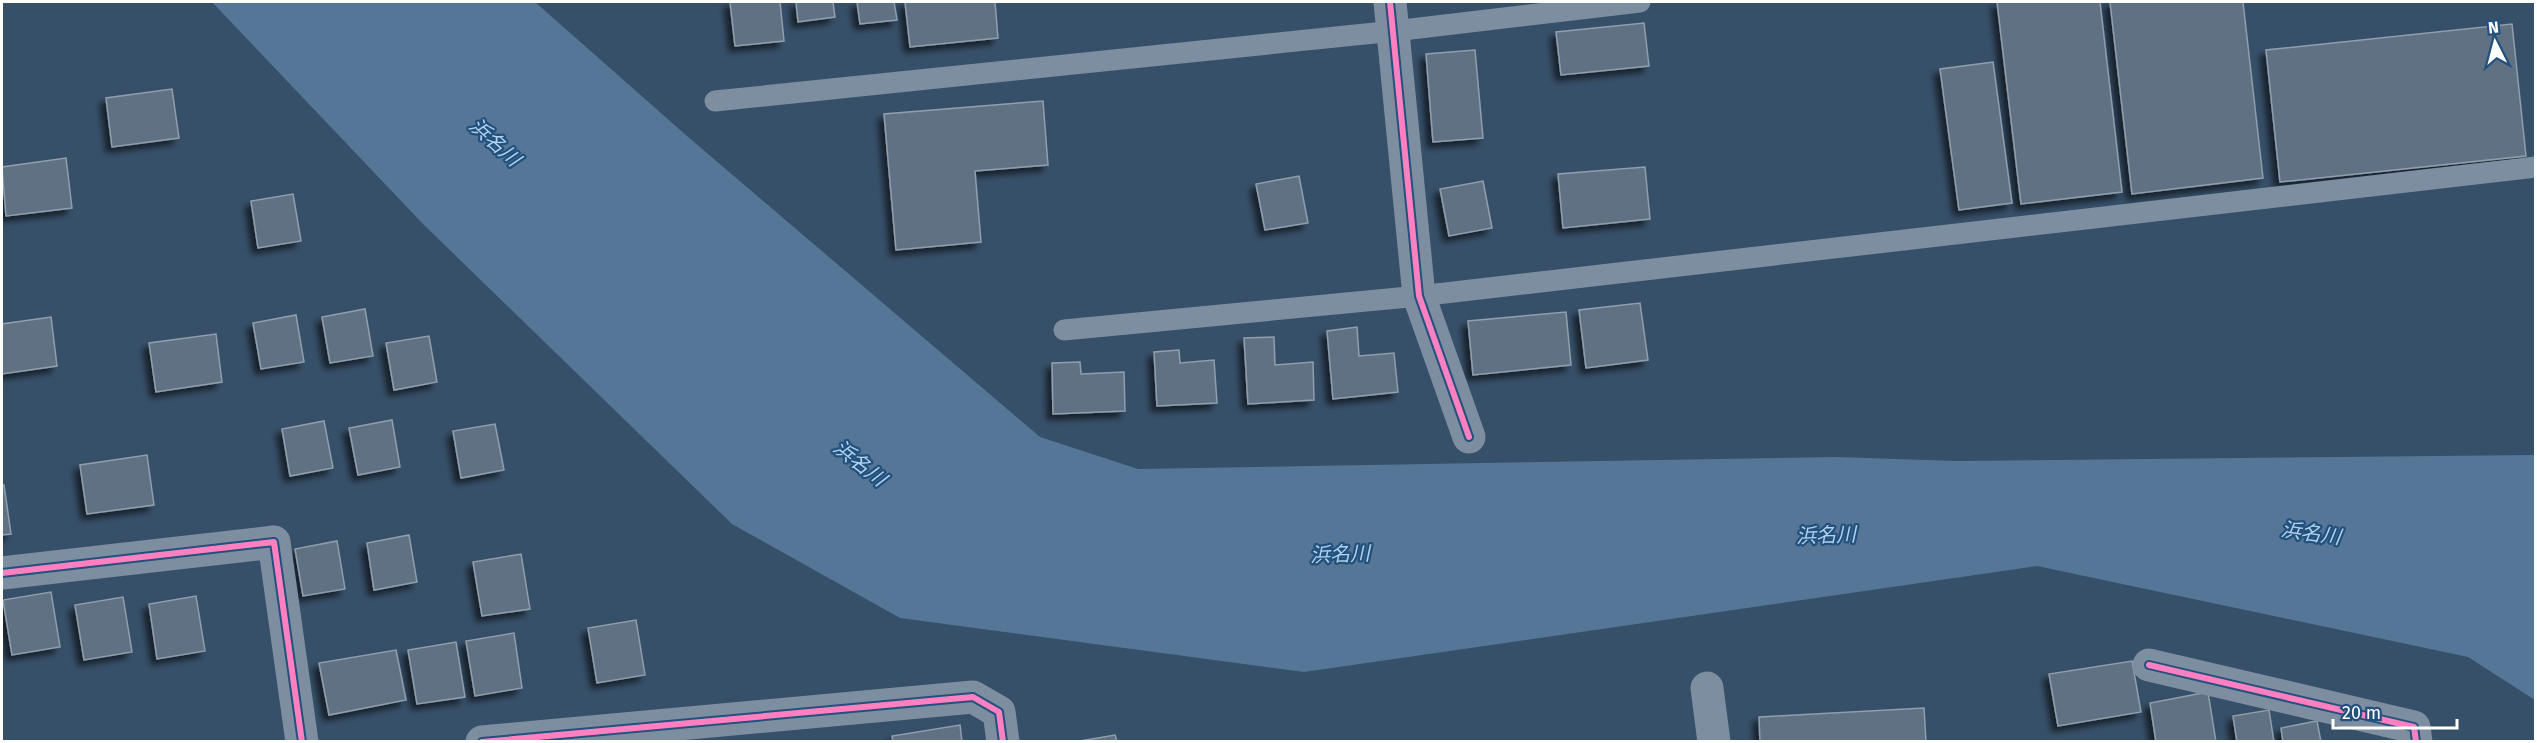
<svg xmlns="http://www.w3.org/2000/svg" width="2537" height="743" font-family="'Fira Sans','Noto Sans JP',sans-serif">
<defs>
<filter id="shadow"><feDropShadow dx="-5.5" dy="5.5" stdDeviation="3" flood-color="#0009"/></filter>
</defs>
<rect width="100%" height="100%" fill="#375069"/>
<path fill="#557696" d="M 212,2 L 535,2 L 687,136 L 1040,437 L 1138,469 L 1836,457 L 1957,461 L 2535,455 L 2535,700 L 2468,657 L 2037,566 L 1304,672 L 900,618 L 732,524 L 424,225 Z"/>
<path fill="#5e7183" stroke="#909fae" stroke-width="1.5" filter="url(#shadow)" d="M 730,2 L 780,2 L 784,41 L 735,46 Z
M 796,2 L 833,2 L 835,17 L 798,22 Z
M 857,2 L 894,2 L 897,20 L 860,24 Z
M 905,2 L 995,2 L 998,38 L 910,47 Z
M 1997,2 L 2100,2 L 2122,192 L 2021,204 Z
M 2110,2 L 2243,2 L 2263,178 L 2132,194 Z
M 1644,23 L 1649,66 L 1561,75 L 1556,32 Z
M 2512,24 L 2526,156 L 2280,182 L 2266,50 Z
M 1475,50 L 1483,138 L 1433,142 L 1426,54 Z
M 1993,62 L 2012,203 L 1959,210 L 1940,69 Z
M 172,89 L 179,138 L 112,147 L 106,98 Z
M 1043,101 L 1048,165 L 975,171 L 981,242 L 896,250 L 884,114 Z
M 66,158 L 72,208 L 6,216 L 2,167 Z
M 1645,167 L 1650,219 L 1563,228 L 1558,174 Z
M 1299,176 L 1308,223 L 1265,230 L 1256,184 Z
M 1483,181 L 1492,228 L 1449,236 L 1440,189 Z
M 293,194 L 301,241 L 258,248 L 251,201 Z
M 1640,303 L 1648,360 L 1586,368 L 1579,310 Z
M 365,309 L 373,356 L 330,363 L 322,317 Z
M 1566,312 L 1571,365 L 1473,375 L 1468,321 Z
M 296,315 L 304,362 L 261,369 L 253,323 Z
M 51,317 L 57,366 L 2,374 L 2,324 Z
M 1357,327 L 1359,356 L 1394,353 L 1398,392 L 1333,399 L 1327,331 Z
M 216,334 L 222,382 L 156,392 L 149,343 Z
M 429,336 L 437,382 L 394,390 L 386,343 Z
M 1274,337 L 1275,365 L 1313,362 L 1314,400 L 1248,404 L 1244,338 Z
M 1179,350 L 1180,363 L 1214,360 L 1217,403 L 1157,406 L 1154,352 Z
M 1080,362 L 1081,374 L 1124,372 L 1125,411 L 1053,414 L 1052,363 Z
M 392,420 L 400,467 L 358,475 L 349,428 Z
M 324,421 L 333,468 L 290,476 L 282,429 Z
M 495,424 L 504,470 L 461,478 L 453,431 Z
M 147,455 L 154,505 L 87,514 L 80,465 Z
M 2,485 L 4,485 L 11,534 L 2,535 Z
M 409,535 L 417,582 L 374,590 L 367,543 Z
M 337,541 L 345,589 L 303,596 L 295,549 Z
M 521,554 L 530,609 L 482,616 L 473,562 Z
M 51,592 L 60,647 L 12,655 L 3,600 Z
M 196,596 L 205,651 L 157,659 L 149,604 Z
M 123,597 L 132,652 L 84,660 L 75,605 Z
M 636,620 L 645,675 L 597,683 L 588,628 Z
M 514,633 L 522,688 L 475,696 L 466,641 Z
M 456,642 L 465,697 L 417,704 L 408,650 Z
M 396,650 L 406,700 L 329,715 L 319,663 Z
M 2132,661 L 2141,712 L 2058,726 L 2049,674 Z
M 2208,692 L 2216,742 L 2156,742 L 2150,703 Z
M 1924,708 L 1926,742 L 1760,742 L 1759,717 Z
M 2269,710 L 2274,742 L 2237,742 L 2233,716 Z
M 2317,721 L 2321,742 L 2283,742 L 2281,728 Z
M 960,725 L 962,742 L 893,742 L 892,736 Z
M 1115,735 L 1117,742 L 1074,742 Z"/>
<g fill="none" stroke-linecap="round" stroke-linejoin="round">
<path stroke="#7c8ea0" stroke-width="21" d="M 715,101 L 1394,31 L 1640,2
M 1064,330 L 1419,296 L 2536,167"/>
<path stroke="#7c8ea0" stroke-width="33" d="M 2,573 L 274,542 L 302,742
M 2149,665 L 2414,727 L 2416,742
M 1707,688 L 1714,742
M 482,742 L 973,697 L 999,712 L 1003,742"/>
<path stroke="#7c8ea0" stroke-width="33" d="M 1390,2 L 1419,296 L 1469,437"/>
<defs>
<path id="cycleway" d="M 1390,2 L 1419,296 L 1469,437
M 2,573 L 274,542 L 302,742
M 2149,665 L 2414,727 L 2416,742
M 482,742 L 973,697 L 999,712 L 1003,742"/>
</defs>
<use href="#cycleway" stroke="#23517d" stroke-width="10"/>
<use href="#cycleway" stroke="#ff80c0" stroke-width="6"/>
</g>
<g text-anchor="middle" dominant-baseline="central" stroke-width="4.5" stroke-linejoin="round" paint-order="stroke">
<g font-size="20" font-style="italic" fill="#b2d2ee" stroke="#23517d">
<text transform="translate(495 142) rotate(42)">浜名川</text>
<text transform="translate(860 463) rotate(38)">浜名川</text>
<text transform="translate(2311 533) rotate(8)">浜名川</text>
<text transform="translate(1826 535) rotate(-2)">浜名川</text>
<text transform="translate(1340 554) rotate(-2)">浜名川</text>
</g>
</g>
<rect width="2537" height="743" fill="none" stroke="#ffffff" stroke-width="6"/>
<g transform="translate(2495 42) rotate(354)" stroke="#23517d" stroke-width="4.5" paint-order="stroke">
<path d="M0-4.5L10 22L0 15L-10 22Z" fill="#ffffff"/>
<text y="-9" font-size="16" font-weight="bold" text-anchor="middle" fill="#ffffff">N</text>
</g>
<path d="M2333 719v9h124v-9" fill="none" stroke="#ffffff" stroke-width="3"/>
<text x="2342" y="719" font-size="18" fill="#ffffff" stroke="#23517d" stroke-width="4.5" paint-order="stroke">20 m</text>
</svg>
